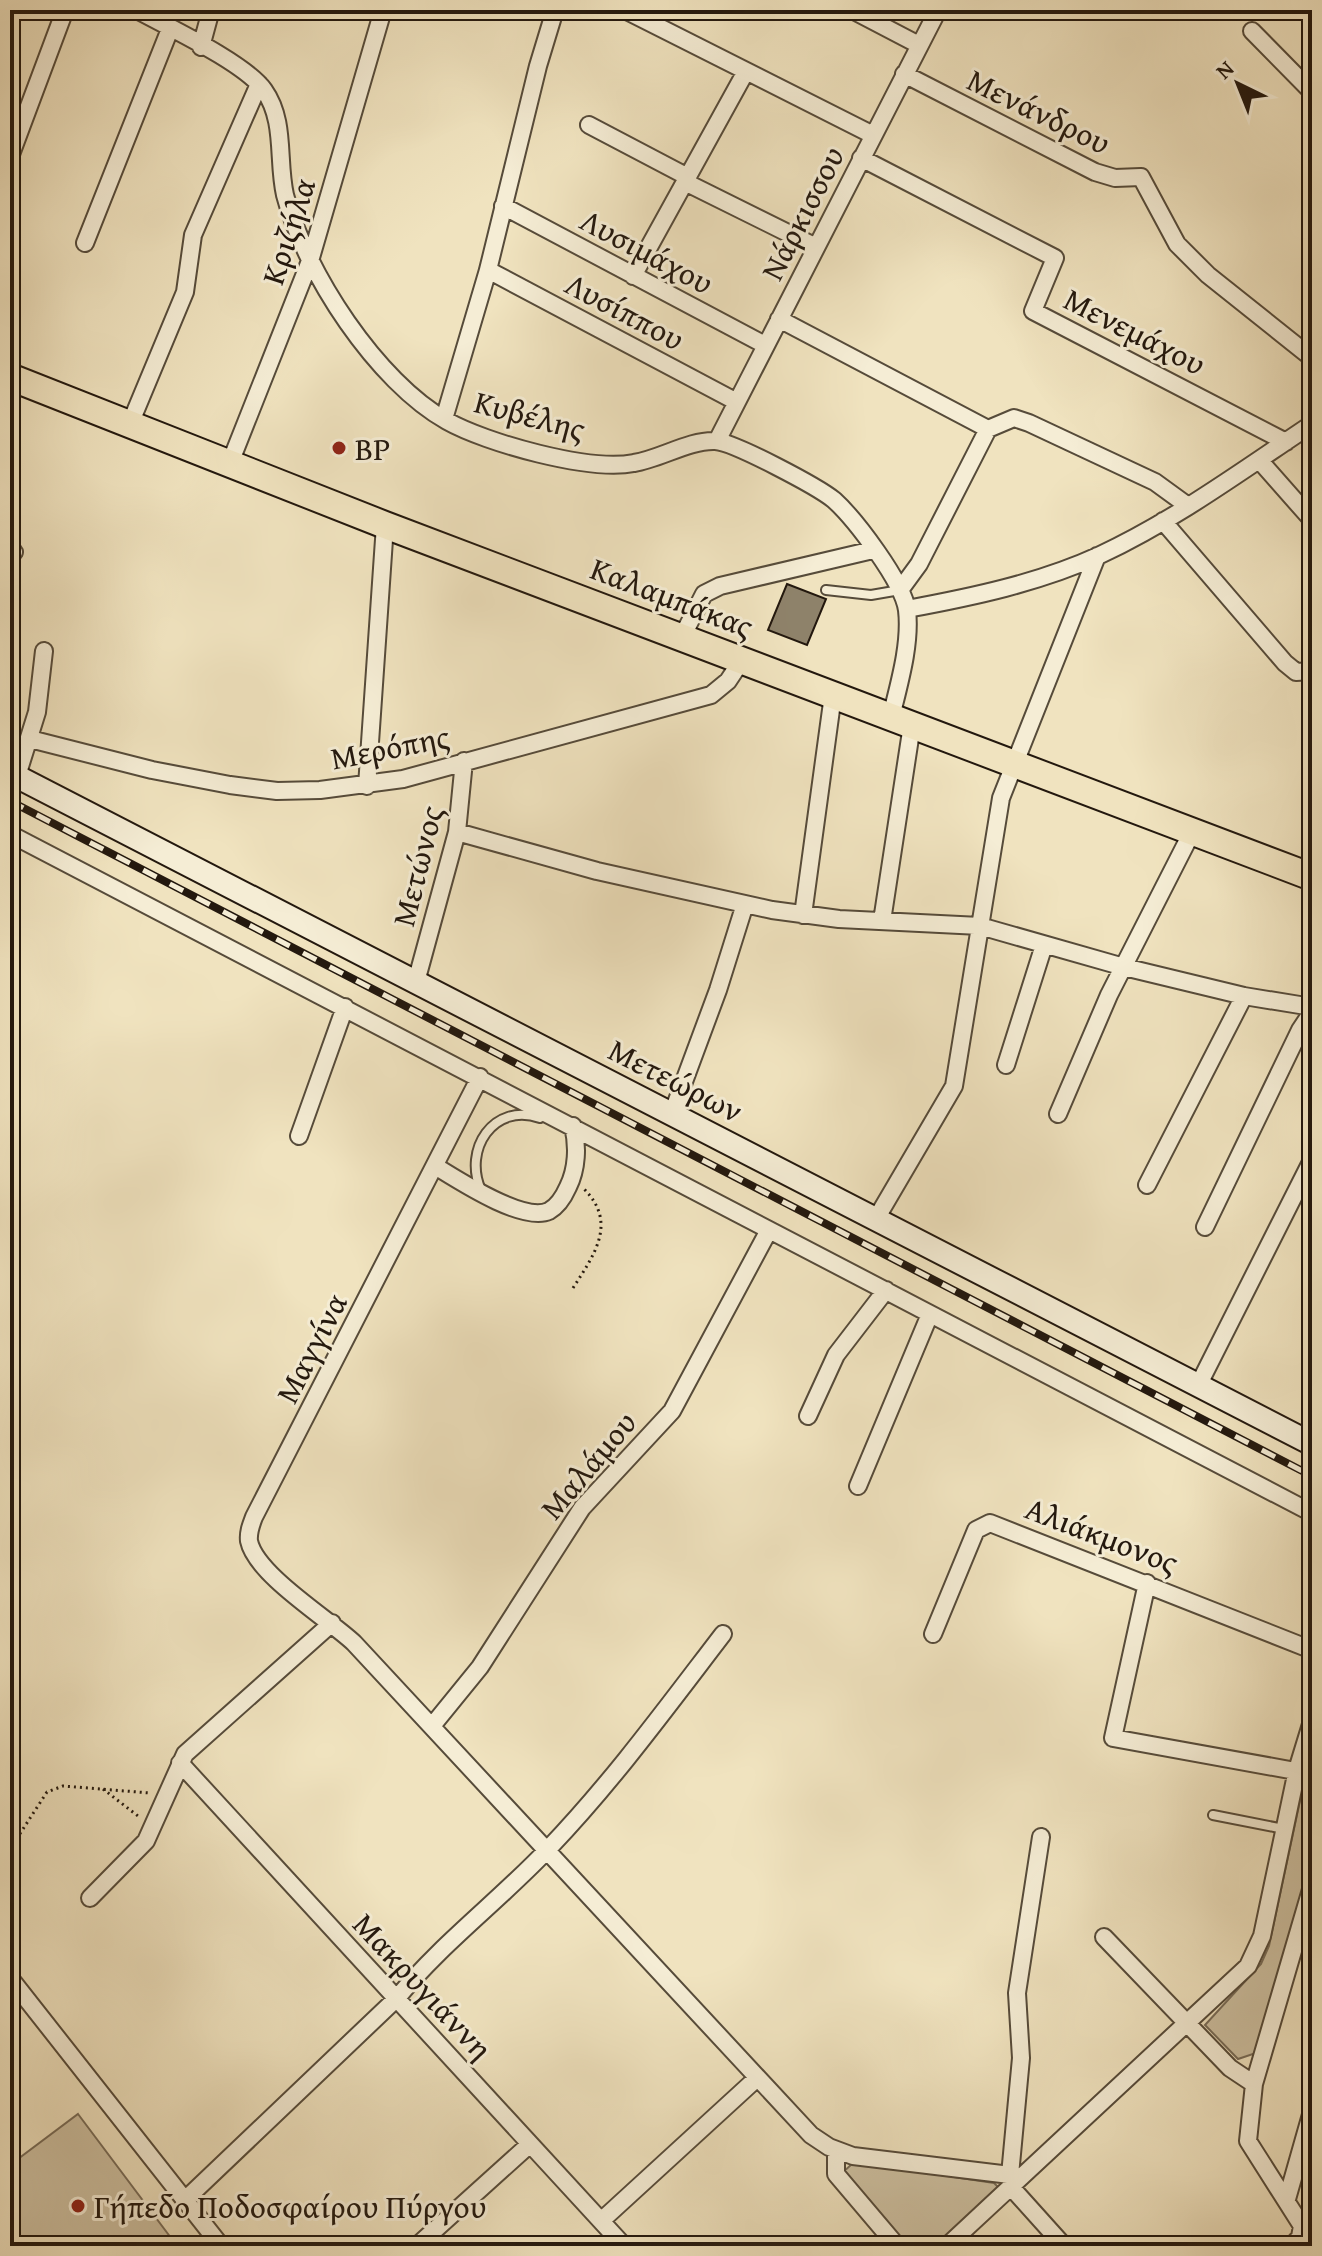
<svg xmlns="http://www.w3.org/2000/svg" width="1322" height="2256" font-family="'Gentium Book Plus',serif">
<rect width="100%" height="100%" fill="#f0e3bf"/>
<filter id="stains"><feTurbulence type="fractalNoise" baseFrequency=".0025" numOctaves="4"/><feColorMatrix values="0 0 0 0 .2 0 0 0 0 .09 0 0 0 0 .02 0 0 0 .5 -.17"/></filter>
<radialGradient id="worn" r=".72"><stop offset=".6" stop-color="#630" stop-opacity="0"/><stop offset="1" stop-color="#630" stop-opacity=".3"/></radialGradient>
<path fill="#cdc0a1" stroke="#786c58" stroke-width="2" d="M 1309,1779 L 1312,1780 L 1312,1863 L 1259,2052 L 1238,2059 L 1205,2025 L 1261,1964 L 1269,1946 L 1304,1782 Z
M 78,2114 L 177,2246 L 10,2246 L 10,2165 Z
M 860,2163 L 994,2183 L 999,2188 L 936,2246 L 905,2246 L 844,2179 L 842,2173 L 852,2164 Z"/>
<path fill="#8e826a" stroke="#23180e" stroke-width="2" d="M 787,584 L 826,599 L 807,645 L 768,630 Z"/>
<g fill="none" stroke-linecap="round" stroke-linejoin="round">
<defs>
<path id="lane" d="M 826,590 L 871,595 L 900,590
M 481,1190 C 463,1150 493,1102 540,1118
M 1213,1815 L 1284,1829"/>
<path id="street" d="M 137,10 C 168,27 245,63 264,90 C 286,121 277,160 285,195 C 305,272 377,382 447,421 C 486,443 590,472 634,463 C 660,459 689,440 715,441 C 734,442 818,487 834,500 C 855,519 903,582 907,610 C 911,644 899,684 891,717
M 625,10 L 873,135
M 852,10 L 919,45
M 1252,31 L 1312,92
M 201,47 L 211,10
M 904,74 L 1095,172 L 1115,178 L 1141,177 L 1177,244 L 1208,275 L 1312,358
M 589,125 L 688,177
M 10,157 L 65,10
M 861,158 L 1055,258 L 1033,311 L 1286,442
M 685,182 L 816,247
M 503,206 L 765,345
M 85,243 L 170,29
M 488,270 L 737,402
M 633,276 L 745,73
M 779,319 L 988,429
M 444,419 L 488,270 L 538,66 L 555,10
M 130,424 L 185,292 L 193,235 L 259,84
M 988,429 L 1014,418 L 1029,423 L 1155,482 L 1188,506
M 717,441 L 938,10
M 1259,460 L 1312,520
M 230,463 L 310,261 L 383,10
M 1163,521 L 1285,663 L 1296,672 L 1312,671
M 10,550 L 14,552
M 900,590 L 919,564 L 988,429
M 907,609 C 972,597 1039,583 1100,555 C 1175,520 1243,470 1312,424
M 682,637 L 704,594 L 720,586 L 873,550
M 30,739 L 152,770 L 230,785 L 277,791 L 320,790 L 403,779 L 711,695 L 728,681 L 742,660
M 17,776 L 37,712 L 44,651
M 367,786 L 385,525
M 457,832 L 597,871 L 772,910 L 839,919 L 980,926 L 1124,967 L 1244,996 L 1312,1007
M 10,834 L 1312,1513
M 803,915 L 833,695
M 882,921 L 912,725
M 416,982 L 457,832 L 464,761
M 1006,1065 L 1044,945
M 480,1077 L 254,1517 C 251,1525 248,1532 249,1541 C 256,1575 330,1620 354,1643 L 811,2135 L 829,2147 L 853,2156 L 1010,2175 L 1016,2182
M 672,1114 L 718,990 L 745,904
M 1058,1114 L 1109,995 L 1192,832
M 299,1136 L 345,1007
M 435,1166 C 458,1180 523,1223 549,1211 C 558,1206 564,1196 568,1187 C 577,1169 578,1146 573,1126
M 1147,1185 L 1244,996
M 876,1219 L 954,1086 L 1001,798 L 1097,556
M 1205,1227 L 1300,1030 L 1312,1012
M 1198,1386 L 1312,1160
M 808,1416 L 836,1355 L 886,1290
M 858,1486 L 930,1314
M 1147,1583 L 1113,1738 L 1312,1774
M 933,1634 L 976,1530 L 990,1523 L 1312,1650
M 432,1726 L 480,1667 L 582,1508 L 672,1411 L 769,1230
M 180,1763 L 624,2246
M 90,1898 L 146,1841 L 185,1754 L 332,1623
M 1104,1937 L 1230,2068 L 1254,2084
M 10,1978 L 221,2246
M 836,2151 L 836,2174 L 897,2246
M 1010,2175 L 1021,2058 L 1017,1993 L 1041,1837
M 1011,2187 L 1064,2246
M 186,2199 L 397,1998 C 442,1943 500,1900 549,1848 C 613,1781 667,1707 723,1634
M 1287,2199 L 1312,2111
M 601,2221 L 756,2079
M 417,2246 L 530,2144
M 947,2246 L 1248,1966 L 1262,1936 L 1297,1770 L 1312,1721
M 1292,2246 L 1300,2237 L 1302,2226 L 1248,2141 L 1254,2084 L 1312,1886"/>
<path id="secondary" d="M 10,773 L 1312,1444"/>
<path id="primary" d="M 10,377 L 385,525 L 1312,877"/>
</defs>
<use href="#lane" stroke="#564b3a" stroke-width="12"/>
<use href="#street" stroke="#564b3a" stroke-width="20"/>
<use href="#secondary" stroke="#23180e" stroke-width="26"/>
<use href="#primary" stroke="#23180e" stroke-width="30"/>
<path stroke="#23180e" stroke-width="3" stroke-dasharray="2 4" stroke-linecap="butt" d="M 573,1288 C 594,1255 618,1223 584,1189
M 103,1789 L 138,1816
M 10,1849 L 47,1792 L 63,1786 L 150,1793"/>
<use href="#lane" stroke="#f5edd5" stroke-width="8"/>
<use href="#street" stroke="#f5edd5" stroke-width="16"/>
<use href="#secondary" stroke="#f5edd5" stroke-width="22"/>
<use href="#primary" stroke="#f0e3bf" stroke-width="26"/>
<defs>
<path id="rail" d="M 10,801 L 1312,1476"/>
</defs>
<use href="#rail" stroke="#23180e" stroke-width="8"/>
<use href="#rail" stroke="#f5edd5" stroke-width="5" stroke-dasharray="15" stroke-linecap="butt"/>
</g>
<g fill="#8f2418" stroke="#f5edd5" stroke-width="3">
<circle cx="339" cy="448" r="8"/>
<circle cx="78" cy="2206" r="8"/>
</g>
<g text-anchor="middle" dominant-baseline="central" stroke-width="6" stroke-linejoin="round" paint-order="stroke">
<g font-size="32" fill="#23180e" stroke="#f5edd5">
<text transform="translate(1039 111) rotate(26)">Μενάνδρου</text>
<text transform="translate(802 213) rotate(-63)">Νάρκισσου</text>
<text transform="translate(288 231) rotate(-72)">Κριζήλα</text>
<text transform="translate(647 251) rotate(28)">Λυσιμάχου</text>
<text transform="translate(625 311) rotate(28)">Λυσίππου</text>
<text transform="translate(1135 331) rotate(27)">Μενεμάχου</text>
<text transform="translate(530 415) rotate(15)">Κυβέλης</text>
<text transform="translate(672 597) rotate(21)">Καλαμπάκας</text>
<text transform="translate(390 747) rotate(-11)">Μερόπης</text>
<text transform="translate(417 866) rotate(-76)">Μετώνος</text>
<text transform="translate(676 1080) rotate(27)">Μετεώρων</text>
<text transform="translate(311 1348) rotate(-63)">Μαγγίνα</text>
<text transform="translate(588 1465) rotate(-50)">Μαλάμου</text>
<text transform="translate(1102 1535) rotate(21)">Αλιάκμονος</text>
<text transform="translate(423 1986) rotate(47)">Μακρυγιάννη</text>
</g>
<g font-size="32" fill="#23180e" stroke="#f5edd5" text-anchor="start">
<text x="355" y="448">BP</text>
<text x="94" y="2206">Γήπεδο Ποδοσφαίρου Πύργου</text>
</g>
</g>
<rect width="1322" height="2256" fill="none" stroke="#f0e3bf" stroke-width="40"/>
<rect x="12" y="12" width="1298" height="2232" fill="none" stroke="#23180e" stroke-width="4"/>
<rect x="20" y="20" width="1282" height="2216" fill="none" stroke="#23180e" stroke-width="2"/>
<g transform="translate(1238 84) rotate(317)" stroke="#f5edd5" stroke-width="6" paint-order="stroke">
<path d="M0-6L14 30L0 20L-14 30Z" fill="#23180e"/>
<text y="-12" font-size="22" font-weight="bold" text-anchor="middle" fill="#23180e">N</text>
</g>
<rect width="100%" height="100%" filter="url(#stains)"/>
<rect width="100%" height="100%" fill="url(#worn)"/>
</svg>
